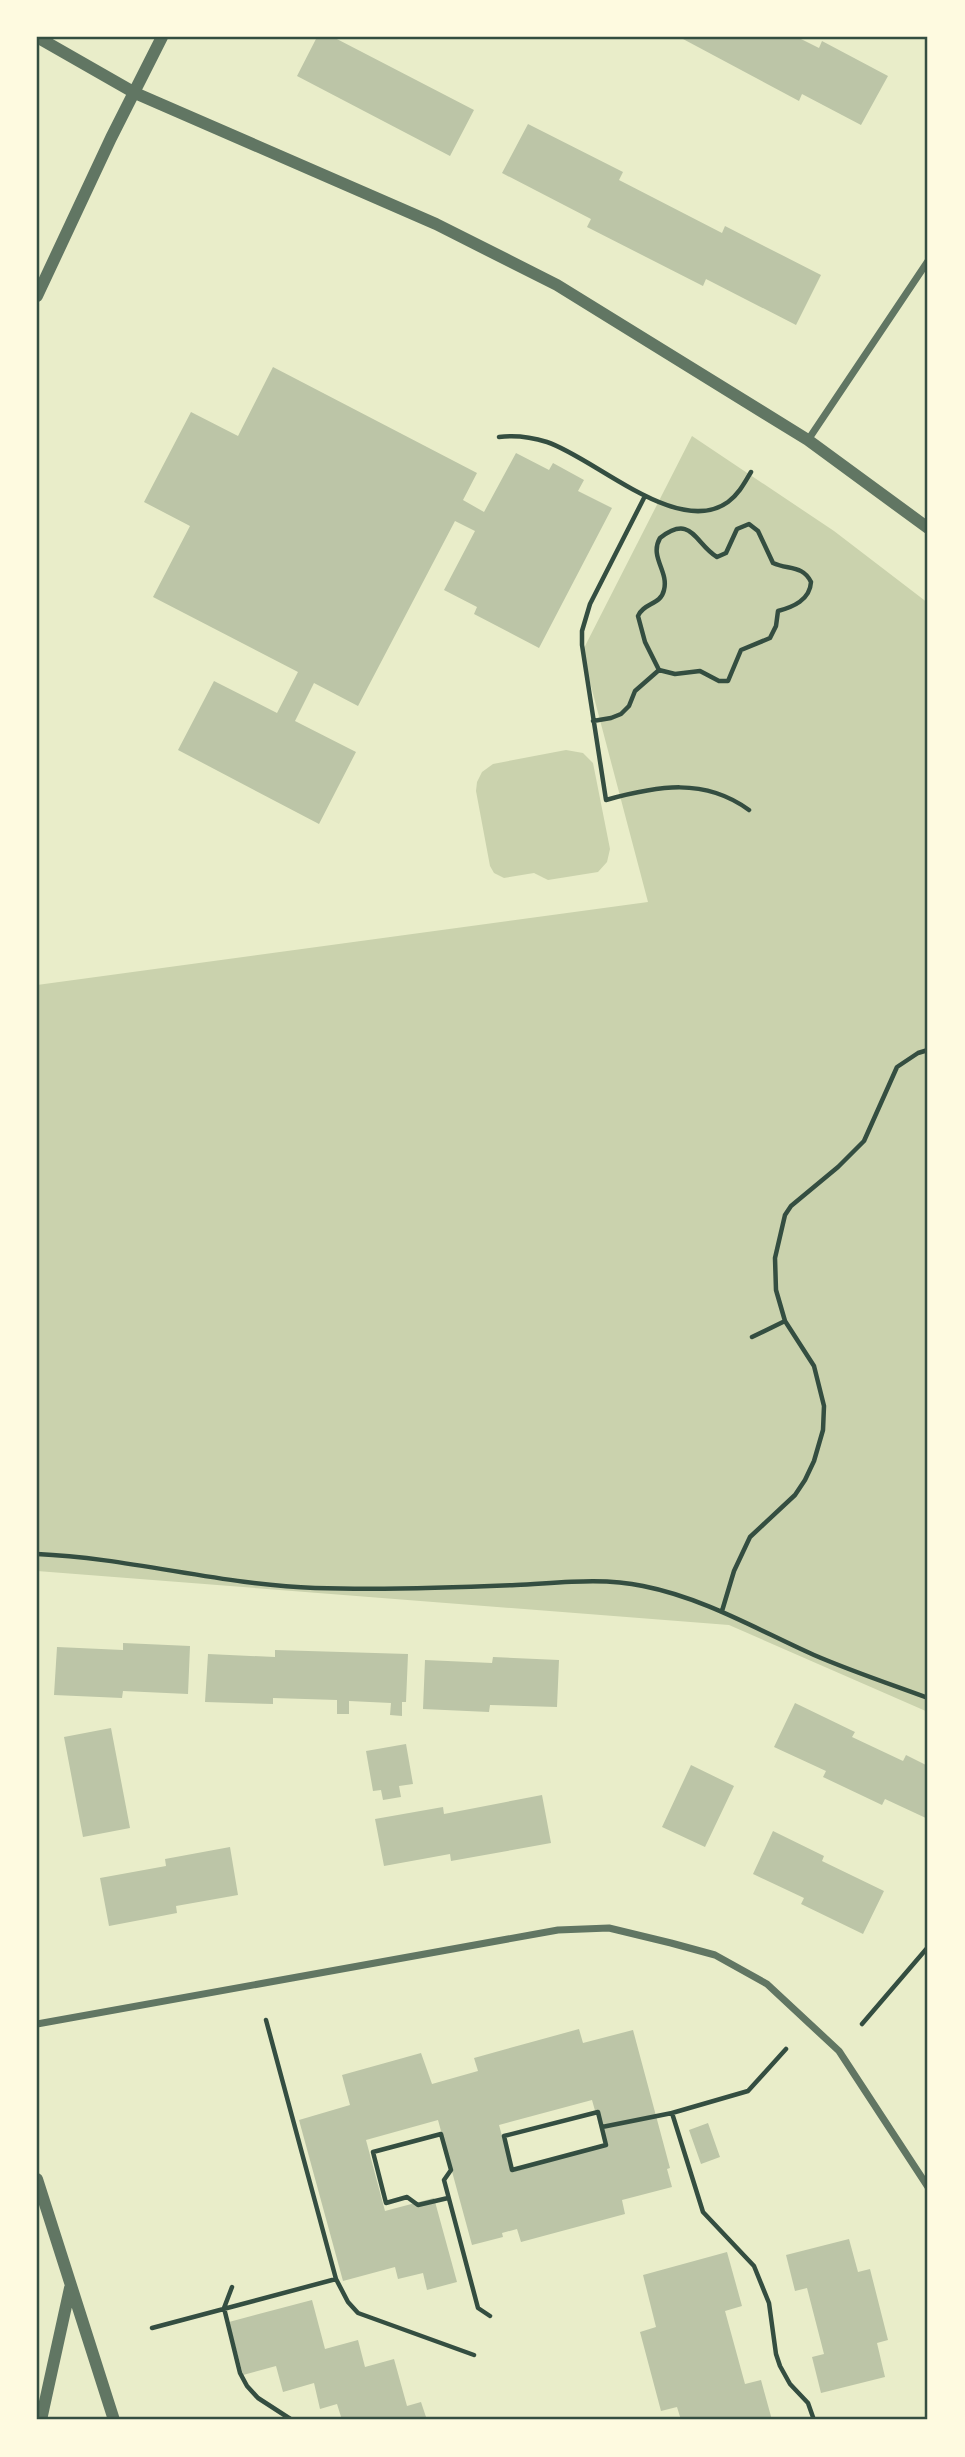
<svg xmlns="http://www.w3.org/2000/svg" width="965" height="2457" font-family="Ubuntu,sans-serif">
<rect width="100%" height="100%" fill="#e9edc9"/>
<path fill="#cad2ad" d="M 692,436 L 834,531 L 928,603 L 928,1712 L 729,1625 L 37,1571 L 37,985 L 648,902 L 582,652 Z
M 566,750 L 583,753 L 593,763 L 610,849 L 607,862 L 598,872 L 548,880 L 534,873 L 504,878 L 494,873 L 490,866 L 476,791 L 477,782 L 482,772 L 493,764 Z"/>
<path fill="#bcc5a7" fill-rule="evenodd" d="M 317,37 L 333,37 L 474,110 L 450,156 L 297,76 Z
M 685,37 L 797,37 L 819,48 L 822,41 L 888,76 L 861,125 L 802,94 L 799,101 L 683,39 Z
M 528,124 L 623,172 L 619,180 L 722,233 L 725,226 L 821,275 L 796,325 L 706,279 L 703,286 L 587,227 L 591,219 L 502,173 Z
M 273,367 L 477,473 L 463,500 L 484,512 L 516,453 L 549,470 L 553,463 L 584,480 L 578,491 L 612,508 L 539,648 L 474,614 L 477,607 L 444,590 L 475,531 L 455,521 L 358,706 L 314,683 L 295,721 L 356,752 L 319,824 L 178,750 L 214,681 L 277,713 L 298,672 L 153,597 L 190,526 L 144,502 L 191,412 L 238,436 Z
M 123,1643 L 190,1646 L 188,1694 L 123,1691 L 122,1698 L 54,1695 L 57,1647 L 123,1650 Z
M 275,1650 L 408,1654 L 406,1702 L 402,1702 L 402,1716 L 390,1715 L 391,1703 L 349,1701 L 349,1714 L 337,1714 L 337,1700 L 273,1698 L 273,1704 L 205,1702 L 208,1654 L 275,1657 Z
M 493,1657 L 559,1660 L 557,1707 L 490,1705 L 489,1712 L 423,1709 L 425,1660 L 492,1663 Z
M 795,1703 L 855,1732 L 852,1737 L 903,1761 L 906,1755 L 928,1766 L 928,1819 L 885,1799 L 882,1805 L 823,1777 L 826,1771 L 774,1747 Z
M 111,1728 L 130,1828 L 83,1837 L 64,1737 Z
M 406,1744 L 413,1784 L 399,1786 L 401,1797 L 383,1800 L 381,1790 L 373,1791 L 366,1751 Z
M 691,1765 L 734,1786 L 705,1847 L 662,1827 Z
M 542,1795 L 551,1843 L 451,1861 L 450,1854 L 384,1866 L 375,1819 L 443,1807 L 444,1814 Z
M 773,1831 L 824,1856 L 822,1861 L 884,1891 L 863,1934 L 801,1904 L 804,1898 L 753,1874 Z
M 230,1847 L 238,1895 L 176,1906 L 177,1913 L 109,1926 L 100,1878 L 166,1866 L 165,1859 Z
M 579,2029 L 583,2043 L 633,2030 L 670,2168 L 667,2169 L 672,2187 L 622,2200 L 625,2214 L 521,2242 L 517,2229 L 502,2233 L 503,2237 L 472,2245 L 438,2120 L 366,2140 L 385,2211 L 434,2198 L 457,2282 L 427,2290 L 423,2273 L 398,2279 L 395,2267 L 343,2281 L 299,2120 L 350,2105 L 342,2075 L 421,2053 L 432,2084 L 478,2071 L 474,2058 ZM 592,2100 L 605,2146 L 512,2172 L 499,2125 Z
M 708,2123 L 720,2157 L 701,2164 L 689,2130 Z
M 849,2239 L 858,2272 L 870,2269 L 888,2340 L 877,2343 L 885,2377 L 821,2393 L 812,2357 L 824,2354 L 807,2288 L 795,2291 L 786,2255 Z
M 727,2252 L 742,2306 L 725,2311 L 745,2384 L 761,2380 L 772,2420 L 681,2420 L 677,2407 L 661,2411 L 640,2332 L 656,2327 L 643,2275 Z
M 312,2300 L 325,2349 L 358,2340 L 365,2367 L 394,2359 L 407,2406 L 421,2402 L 427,2420 L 342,2420 L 337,2404 L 320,2409 L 314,2383 L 283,2392 L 276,2366 L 243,2375 L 229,2322 Z"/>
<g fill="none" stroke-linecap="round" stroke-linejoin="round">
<path stroke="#344e41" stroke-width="4.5" d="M 499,437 C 515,435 531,437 547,442 C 595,458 678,538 728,502 C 739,494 745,482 751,472
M 645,496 L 590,604 L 582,631 L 582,645 L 606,800 C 657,786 704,777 749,810
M 749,524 L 758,531 L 773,563 C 788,570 803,565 811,582 C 810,600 793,607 778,611 L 776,626 L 770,638 L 741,650 L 728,681 L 719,681 L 700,671 L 675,674 L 659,670 L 645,642 L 638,616 C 643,603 661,605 664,590 C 669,571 649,557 660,538 C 692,513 695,544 717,557 L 726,553 L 737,529 Z
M 593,721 L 611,718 L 621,714 L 629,706 L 635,691 L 659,670
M 752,1337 L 785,1321
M 37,1554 C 130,1558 222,1585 315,1588 C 382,1590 449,1588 516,1585 C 558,1583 602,1577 643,1586 C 704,1598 758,1630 814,1655 C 851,1671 890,1684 928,1698
M 722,1611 L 734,1571 L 750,1537 L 795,1495 L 805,1480 L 814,1461 L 823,1430 L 824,1406 L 814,1366 L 785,1321 L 776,1290 L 775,1258 L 785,1215 L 791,1206 L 838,1167 L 864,1141 L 897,1067 L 918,1053 L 928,1050
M 862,2024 L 928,1947
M 598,2112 L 606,2145 L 512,2170 L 504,2136 Z
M 672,2113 L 703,2212 L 754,2266 L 769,2303 L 776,2354 L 780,2366 L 790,2384 L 808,2403 L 814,2420
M 602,2127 L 672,2113 L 748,2091 L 786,2049
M 448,2198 L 418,2205 L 407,2197 L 386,2203 L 373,2152 L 441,2134 L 451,2170 L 444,2180 L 478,2308 L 490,2316
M 336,2279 L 348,2302 L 358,2313 L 474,2355
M 232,2287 L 224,2308 L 240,2373 L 247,2386 L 258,2398 L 292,2420
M 152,2328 L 336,2279 L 266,2020"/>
<path stroke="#617663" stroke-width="7" d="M 808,440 L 928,261
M 37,2024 L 558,1930 L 609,1928 L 671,1943 L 715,1955 L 767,1984 L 839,2051 L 928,2187"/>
<path stroke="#617663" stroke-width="12" d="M 37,37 L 135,93 L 436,224 L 557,285 L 808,440 L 928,528
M 37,296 L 111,138 L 162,37
M 37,2179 L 114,2420
M 41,2420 L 70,2288"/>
</g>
<rect width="965" height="2457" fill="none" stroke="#fefae0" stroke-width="77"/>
<rect x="38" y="38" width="888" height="2380" fill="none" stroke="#344e41" stroke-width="2.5"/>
</svg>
